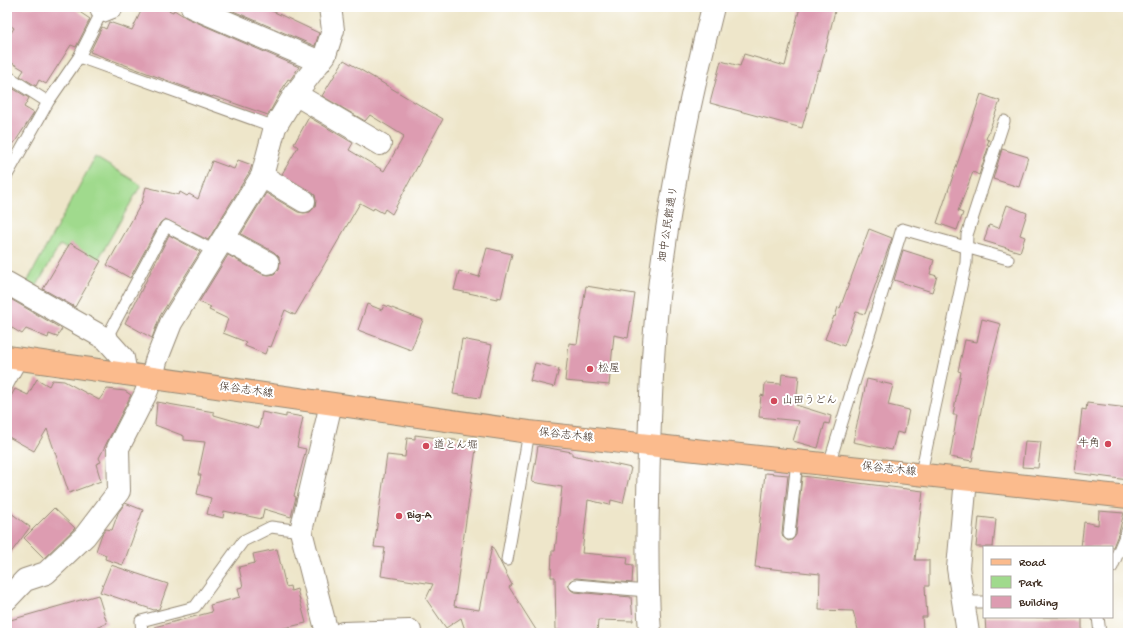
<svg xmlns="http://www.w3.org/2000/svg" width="1135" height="640" font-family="'Gochi Hand','Klee One',sans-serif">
<rect width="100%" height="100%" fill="#fff"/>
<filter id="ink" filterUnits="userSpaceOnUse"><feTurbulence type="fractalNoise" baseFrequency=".025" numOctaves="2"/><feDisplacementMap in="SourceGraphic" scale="8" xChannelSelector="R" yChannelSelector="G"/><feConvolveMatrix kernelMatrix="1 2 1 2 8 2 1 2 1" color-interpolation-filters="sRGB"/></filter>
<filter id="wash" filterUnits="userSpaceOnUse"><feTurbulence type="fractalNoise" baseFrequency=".012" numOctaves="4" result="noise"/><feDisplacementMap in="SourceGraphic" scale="16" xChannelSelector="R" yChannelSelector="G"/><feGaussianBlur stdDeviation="0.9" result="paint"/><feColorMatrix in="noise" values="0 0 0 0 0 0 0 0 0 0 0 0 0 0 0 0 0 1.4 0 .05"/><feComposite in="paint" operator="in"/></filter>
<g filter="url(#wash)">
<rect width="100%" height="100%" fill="#eee6ca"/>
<path fill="#a0da8d" stroke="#6e8256" d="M 95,157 L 141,185 L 95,265 L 60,245 L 35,289 L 26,284 Z"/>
<g id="blocks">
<path fill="#dd9cb1" d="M 7,7 L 72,7 L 90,19 L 76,47 L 71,45 L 46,84 L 39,80 L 36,86 L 20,76 L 24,70 L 7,60 L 7,39 L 14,28 L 7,23 Z
M 143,7 L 161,7 L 173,12 L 174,10 L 187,18 L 299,67 L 290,80 L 288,79 L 268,115 L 213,96 L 212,97 L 90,52 L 102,27 L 106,29 L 109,22 L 132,30 Z
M 224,7 L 263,7 L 283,16 L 319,33 L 315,46 Z
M 800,7 L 836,7 L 820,71 L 818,70 L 802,128 L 710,103 L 721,61 L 740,66 L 744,54 L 785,66 Z
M 344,60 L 443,119 L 392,214 L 385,209 L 383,213 L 374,208 L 373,210 L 360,203 L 295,315 L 285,310 L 271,347 L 268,346 L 265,354 L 245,346 L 246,342 L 223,333 L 228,319 L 209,310 L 211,307 L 199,302 L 228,255 L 262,274 L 269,275 L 274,274 L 279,269 L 280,262 L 279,257 L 274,252 L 241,234 L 266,193 L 298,212 L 304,213 L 310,212 L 315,207 L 316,201 L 315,195 L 282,174 L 298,147 L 294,144 L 309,117 L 353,143 L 349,150 L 384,171 L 404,136 L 370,115 L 365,121 L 322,96 Z
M 12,88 L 29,98 L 24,107 L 34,113 L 7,154 L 7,96 Z
M 981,94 L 1000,101 L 986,139 L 989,140 L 987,145 L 989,145 L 979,175 L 973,172 L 958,211 L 963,213 L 957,230 L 937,223 Z
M 1002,149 L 1028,157 L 1019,187 L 993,179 Z
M 238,160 L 252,165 L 250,171 L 208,240 L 165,219 L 160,223 L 130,278 L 107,265 L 142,202 L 146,187 L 179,195 L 180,192 L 187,196 L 189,194 L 198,199 L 212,161 L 234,169 Z
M 1007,205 L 1027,213 L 1020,235 L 1025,237 L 1020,252 L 984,241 L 989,225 L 999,228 Z
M 869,229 L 892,238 L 865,314 L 856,312 L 844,346 L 825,339 L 834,316 L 835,317 L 838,307 L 840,308 Z
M 169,235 L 200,252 L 160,316 L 152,338 L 125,323 Z
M 70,243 L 101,261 L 75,307 L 43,289 Z
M 487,248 L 512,254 L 501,298 L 497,297 L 497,299 L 454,290 L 459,271 L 479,277 Z
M 903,250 L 934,260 L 930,274 L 937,276 L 932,292 L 894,280 Z
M 586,286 L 635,294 L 628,338 L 614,335 L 609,385 L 565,381 L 569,343 L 577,344 Z
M 7,297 L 62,329 L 57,337 L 49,334 L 48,338 L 26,329 L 22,334 L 7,325 Z
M 367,304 L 382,310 L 384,305 L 423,320 L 411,350 L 358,330 Z
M 982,319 L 1001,324 L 987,377 L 972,461 L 950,457 L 957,415 L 953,415 L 961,372 L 958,371 L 965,340 L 977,342 Z
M 462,339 L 492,345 L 480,398 L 453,394 Z
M 535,363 L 559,369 L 554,387 L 530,381 Z
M 782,374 L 799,376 L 796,405 L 831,416 L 829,424 L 825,423 L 818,448 L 793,441 L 799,421 L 759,417 L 761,395 L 764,396 L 765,383 L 781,384 Z
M 37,379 L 49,386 L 52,380 L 64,381 L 99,400 L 107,389 L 125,391 L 131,395 L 99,458 L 101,462 L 96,464 L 101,481 L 69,493 L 47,429 L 34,451 L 7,436 L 7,403 L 15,389 L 28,395 Z
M 867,379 L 893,385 L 888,405 L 909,410 L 904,434 L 897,432 L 892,450 L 853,442 Z
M 157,402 L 214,412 L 214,415 L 259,428 L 262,412 L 286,417 L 286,414 L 303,417 L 297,447 L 306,449 L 294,496 L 296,497 L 291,517 L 264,509 L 262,519 L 224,511 L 223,518 L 207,514 L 211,498 L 197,494 L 201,475 L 198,475 L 205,442 L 184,440 L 184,436 L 155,425 Z
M 1087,403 L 1128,408 L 1128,480 L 1075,473 L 1082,409 L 1086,410 Z
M 415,435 L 470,442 L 469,447 L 476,449 L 454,606 L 479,610 L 492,546 L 512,585 L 509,587 L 538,633 L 466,633 L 461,618 L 446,628 L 426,599 L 433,584 L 381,576 L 385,548 L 374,547 L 387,455 L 405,457 L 407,438 L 415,439 Z
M 1025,441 L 1041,442 L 1038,468 L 1022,467 Z
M 538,446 L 572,452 L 572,455 L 631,468 L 623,503 L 611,500 L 610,505 L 588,500 L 582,553 L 628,557 L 627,564 L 633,565 L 632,583 L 576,578 L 570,581 L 568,585 L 571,590 L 574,592 L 631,597 L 633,621 L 598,620 L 597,633 L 556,630 L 555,577 L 551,577 L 552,551 L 555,551 L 562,487 L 532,482 Z
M 765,473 L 788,475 L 782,533 L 783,537 L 788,541 L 792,540 L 796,535 L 802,476 L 923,491 L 915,560 L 929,560 L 929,586 L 925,586 L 927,617 L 922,617 L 923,629 L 909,630 L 909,633 L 859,633 L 853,611 L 819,610 L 820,574 L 755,567 Z
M 125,503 L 143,510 L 123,565 L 105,559 L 106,555 L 96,551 L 102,534 L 106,529 L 112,530 L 118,513 Z
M 54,508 L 75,528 L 44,558 L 24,538 Z
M 7,510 L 30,527 L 7,558 Z
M 1099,511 L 1124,513 L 1119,532 L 1113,547 L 1081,547 L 1084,522 L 1098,525 Z
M 979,517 L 996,519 L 993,547 L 976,547 Z
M 277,549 L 286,587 L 290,586 L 291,591 L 297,589 L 306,623 L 263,633 L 155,633 L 154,627 L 212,612 L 210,605 L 240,597 L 238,588 L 243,587 L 239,567 L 255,563 L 253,554 Z
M 111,565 L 168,584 L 159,609 L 154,610 L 100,592 Z
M 98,595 L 107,623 L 96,628 L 77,633 L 7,633 L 7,621 Z
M 985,617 L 1082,617 L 1082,633 L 986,633 Z"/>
</g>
</g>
<g filter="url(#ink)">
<use href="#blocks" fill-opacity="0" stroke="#948874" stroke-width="1"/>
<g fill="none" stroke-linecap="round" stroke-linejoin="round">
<defs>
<path id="lane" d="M 79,57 L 102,11
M 7,76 L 48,102
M 7,175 L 48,102 L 79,57 L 275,127
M 106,339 L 166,226 L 216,252
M 7,386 L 22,359
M 829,464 L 902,229 L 1008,259
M 921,473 L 966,263 L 967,235 L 1004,121
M 789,534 L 797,461
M 507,560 L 529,432
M 1112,567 L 1128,529
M 575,585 L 647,591
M 963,602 L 984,602
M 1098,617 L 1100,633
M 142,633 L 141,621 L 195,607 L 243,541 L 271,527 L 301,531"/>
<path id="street" d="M 192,7 L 320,62
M 102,11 L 112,7
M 295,94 L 380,144
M 262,176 L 304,201
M 224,239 L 268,263
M 7,283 L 106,339 L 123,358 L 126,374
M 966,479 L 958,568 L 968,633
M 7,599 L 25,580 L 46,573 L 85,536 L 119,491 L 118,448 L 145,395 L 152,378 L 156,361 L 171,323 L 262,176 L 275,127 L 295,94 L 325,55 L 333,30 L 330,7
M 327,633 L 301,531 L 331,404
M 343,633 L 410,631 L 410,633
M 650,633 C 647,588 647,544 648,500 C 649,432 651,364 658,297 C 669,199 689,102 713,7"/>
<path id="primary" d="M 7,357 L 529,432 L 1128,497"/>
</defs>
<use href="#lane" stroke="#948874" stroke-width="13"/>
<use href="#street" stroke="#948874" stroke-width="24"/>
<use href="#primary" stroke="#948874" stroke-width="24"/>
<use href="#lane" stroke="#fff" stroke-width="11"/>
<use href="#street" stroke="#fff" stroke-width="22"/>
<use href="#primary" stroke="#fbbb8d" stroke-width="22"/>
</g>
</g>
<g fill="#d1495b" stroke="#fff" stroke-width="1.5">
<circle cx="590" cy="369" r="4"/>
<circle cx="774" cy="401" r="4"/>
<circle cx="1108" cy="444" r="4"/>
<circle cx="426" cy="446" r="4"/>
<circle cx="399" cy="516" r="4"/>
</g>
<g text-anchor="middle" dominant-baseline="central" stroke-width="4" stroke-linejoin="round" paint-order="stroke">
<g font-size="11" fill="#3b2a1e" stroke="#fff">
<text transform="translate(669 224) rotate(-81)">畑中公民館通り</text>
<text transform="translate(246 391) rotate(8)">保谷志木線</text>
<text transform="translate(566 436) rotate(6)">保谷志木線</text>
<text transform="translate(889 470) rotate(6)">保谷志木線</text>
</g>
<g font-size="11" fill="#3b2a1e" stroke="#fff" text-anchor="start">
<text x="598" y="369">松屋</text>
<text x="782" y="401">山田うどん</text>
<text x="1100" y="444" text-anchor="end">牛角</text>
<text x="434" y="446">道とん堀</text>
<text x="407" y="516">Big-A</text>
</g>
</g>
<rect width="1135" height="640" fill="none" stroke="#fff" stroke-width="24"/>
<rect x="983" y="546" width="130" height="72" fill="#ffffff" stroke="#b1aaa5"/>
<rect x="991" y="559" width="20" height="6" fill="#fbbb8d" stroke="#b1aaa5"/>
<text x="1019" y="566" font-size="12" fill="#3b2a1e">Road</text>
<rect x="991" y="576" width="20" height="12" fill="#a0da8d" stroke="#b1aaa5"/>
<text x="1019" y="586" font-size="12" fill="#3b2a1e">Park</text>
<rect x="991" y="596" width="20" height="12" fill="#dd9cb1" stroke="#b1aaa5"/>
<text x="1019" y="606" font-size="12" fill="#3b2a1e">Building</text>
</svg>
